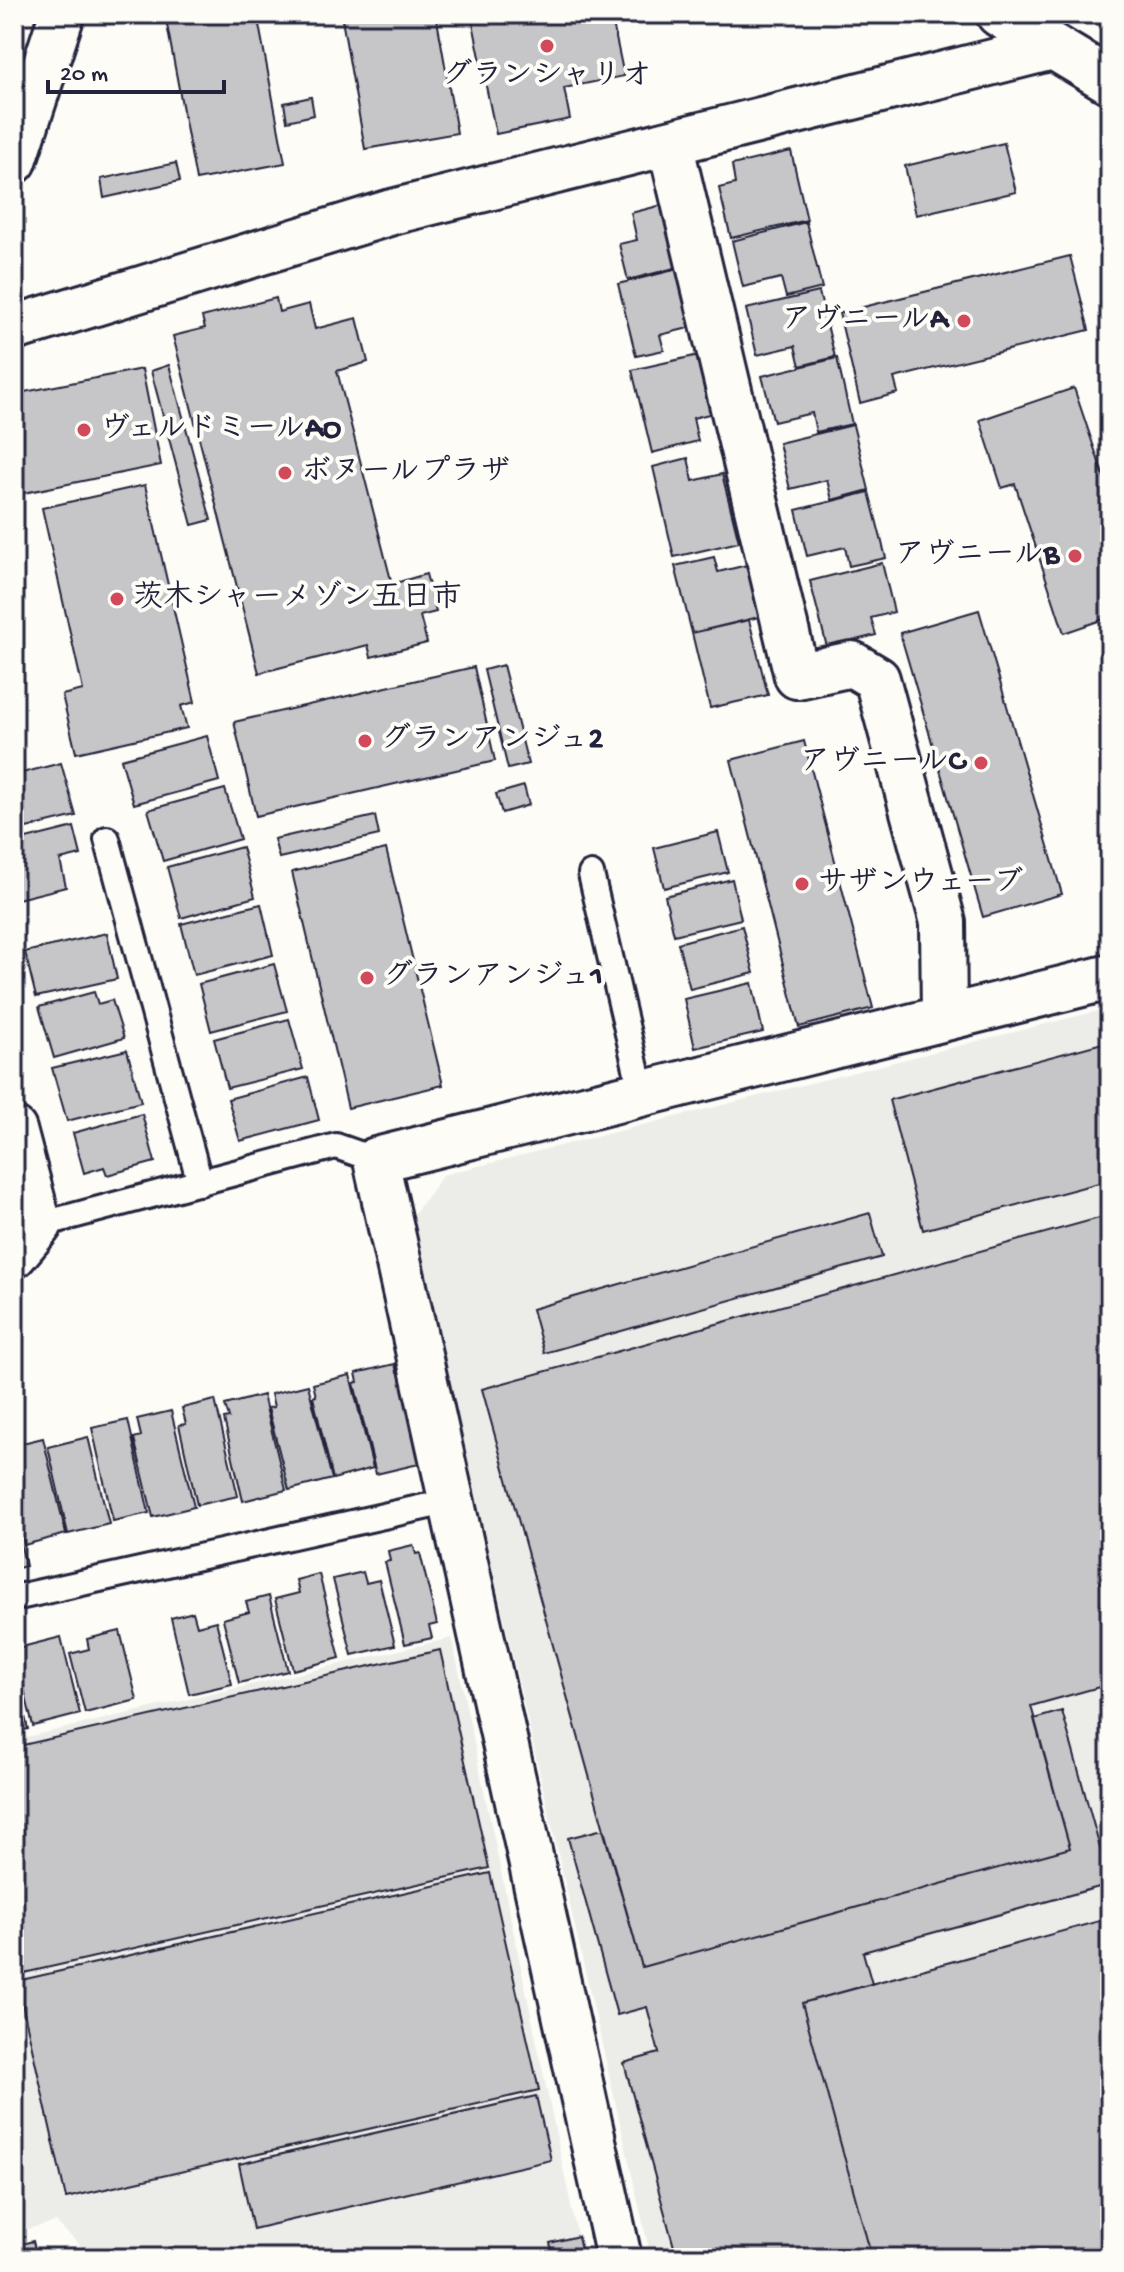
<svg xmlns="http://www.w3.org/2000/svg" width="1124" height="2272" font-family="'Gochi Hand','Klee One',sans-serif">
<rect width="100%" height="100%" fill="#fdfcf7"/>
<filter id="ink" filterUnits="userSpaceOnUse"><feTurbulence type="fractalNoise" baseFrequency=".0125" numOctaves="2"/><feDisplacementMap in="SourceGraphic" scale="16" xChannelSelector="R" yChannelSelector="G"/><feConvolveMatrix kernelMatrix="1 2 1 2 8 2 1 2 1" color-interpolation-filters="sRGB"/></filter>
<g filter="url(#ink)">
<path fill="#ecece9" d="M 1110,1008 L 1110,2258 L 651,2258 L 412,1217 L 443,1175 Z
M 452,1638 L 582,2258 L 84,2258 L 83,2248 L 56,2222 L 14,2232 L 14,1740 Z"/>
<path fill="#c6c6c8" stroke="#22223b" stroke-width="2" d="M 165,14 L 257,14 L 285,163 L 196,180 Z
M 341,14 L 436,14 L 457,133 L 365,149 Z
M 471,14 L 611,14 L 624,76 L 564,88 L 570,119 L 496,134 Z
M 311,97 L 314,115 L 287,121 L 284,103 Z
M 1004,143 L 1016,192 L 916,215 L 905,166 Z
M 791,151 L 807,220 L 731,238 L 719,188 L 735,184 L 732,165 Z
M 176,163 L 180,181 L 104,198 L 101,179 Z
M 670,203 L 686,265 L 628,280 L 619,244 L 637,240 L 631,213 Z
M 806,222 L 822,288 L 786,297 L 781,278 L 743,287 L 732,241 Z
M 1070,256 L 1089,330 L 894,378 L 898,393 L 860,403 L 839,313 Z
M 682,268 L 697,326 L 660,335 L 664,350 L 636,356 L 618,284 Z
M 819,292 L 835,357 L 800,366 L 795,346 L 757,355 L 746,309 Z
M 276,298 L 279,312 L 309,304 L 315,329 L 357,318 L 368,362 L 337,371 L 392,584 L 426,574 L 436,612 L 420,616 L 427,643 L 371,657 L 368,645 L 259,673 L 173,336 L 205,328 L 202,317 Z
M 699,355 L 713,413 L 693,418 L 698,441 L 652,453 L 632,370 Z
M 837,358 L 852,424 L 816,432 L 812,413 L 774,422 L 762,376 Z
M 169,365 L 211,520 L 192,525 L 151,371 Z
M 142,369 L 161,465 L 14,495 L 14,394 Z
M 1074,388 L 1110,495 L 1110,617 L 1064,633 L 1015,484 L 1002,488 L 980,420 Z
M 853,425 L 869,490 L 832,500 L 827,480 L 790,489 L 779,443 Z
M 688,458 L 693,481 L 722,474 L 739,542 L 674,557 L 653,467 Z
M 145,485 L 195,702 L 181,706 L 187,728 L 76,753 L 62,695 L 83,690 L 42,508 Z
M 869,492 L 886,558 L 849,566 L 845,547 L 807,556 L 796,510 Z
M 714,557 L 718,572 L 747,565 L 759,617 L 692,633 L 675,566 Z
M 882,563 L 894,612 L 871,618 L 876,635 L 827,647 L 810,581 Z
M 979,610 L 1062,894 L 983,917 L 900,633 Z
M 749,620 L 768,695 L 710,708 L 692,633 Z
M 503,665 L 528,764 L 508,769 L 484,670 Z
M 474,667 L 495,761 L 256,816 L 234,722 Z
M 207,736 L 219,781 L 134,804 L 121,759 Z
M 804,741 L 873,1008 L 799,1027 L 731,760 Z
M 61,763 L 76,816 L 14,831 L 14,775 Z
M 524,786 L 529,805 L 502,813 L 496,794 Z
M 225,789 L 240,839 L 163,861 L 148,810 Z
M 375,816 L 379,835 L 279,858 L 274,839 Z
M 74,827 L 81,855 L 60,860 L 66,887 L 14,900 L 14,842 Z
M 718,832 L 728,872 L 664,888 L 654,848 Z
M 242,847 L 255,897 L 181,918 L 167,867 Z
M 386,849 L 443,1085 L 348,1108 L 292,872 Z
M 732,879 L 741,919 L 674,935 L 665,896 Z
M 261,904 L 273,955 L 194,975 L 181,924 Z
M 742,926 L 754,973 L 690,989 L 678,943 Z
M 107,933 L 117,979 L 36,997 L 25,952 Z
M 274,964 L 287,1011 L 211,1031 L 199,984 Z
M 752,983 L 763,1032 L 695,1048 L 684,999 Z
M 94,992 L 98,1004 L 112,1000 L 124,1038 L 54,1058 L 39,1007 Z
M 289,1019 L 303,1069 L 227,1088 L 214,1039 Z
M 1110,1041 L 1110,1180 L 923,1230 L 889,1100 Z
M 127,1050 L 141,1102 L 67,1121 L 52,1068 Z
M 308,1077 L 319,1120 L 240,1141 L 228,1099 Z
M 142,1114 L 155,1162 L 107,1175 L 104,1167 L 84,1173 L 73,1133 Z
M 870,1213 L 882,1257 L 544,1353 L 532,1309 Z
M 1110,1215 L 1110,1684 L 1031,1706 L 1070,1848 L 642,1967 L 482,1389 Z
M 395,1364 L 397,1372 L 401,1371 L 423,1463 L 376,1474 L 354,1383 L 358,1382 L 356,1373 Z
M 350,1375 L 373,1468 L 333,1479 L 313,1397 L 316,1396 L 313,1384 Z
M 308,1385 L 332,1479 L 289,1490 L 268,1408 L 274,1407 L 271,1394 Z
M 263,1395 L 286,1490 L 243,1501 L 224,1419 L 229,1418 L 225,1405 Z
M 215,1400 L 238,1496 L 197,1505 L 179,1425 L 186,1424 L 182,1408 Z
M 171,1411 L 194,1507 L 153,1517 L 134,1438 L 141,1436 L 137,1419 Z
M 128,1420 L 149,1513 L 113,1521 L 92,1428 Z
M 88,1437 L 109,1524 L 68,1534 L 48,1447 Z
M 43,1438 L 66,1534 L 24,1545 L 14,1504 L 14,1445 Z
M 14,1518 L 26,1566 L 14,1569 Z
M 413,1545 L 416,1554 L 420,1553 L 437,1624 L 429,1626 L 432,1638 L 405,1644 L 385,1562 L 390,1561 L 388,1551 Z
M 363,1572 L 366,1583 L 379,1580 L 395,1645 L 352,1655 L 333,1579 Z
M 319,1574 L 340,1658 L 293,1670 L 275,1599 L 299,1593 L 296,1580 Z
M 269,1596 L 288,1671 L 239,1683 L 223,1619 L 249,1612 L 246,1602 Z
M 193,1612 L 197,1626 L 216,1621 L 232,1684 L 189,1694 L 171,1618 Z
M 120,1631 L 137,1700 L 85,1713 L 70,1654 L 89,1649 L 87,1639 Z
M 61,1637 L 80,1714 L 33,1726 L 14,1649 Z
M 440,1650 L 489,1868 L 15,1975 L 14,1747 Z
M 14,1672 L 28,1729 L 14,1733 Z
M 1062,1711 L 1110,1884 L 863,1952 L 872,1984 L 802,2003 L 872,2258 L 677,2258 L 624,2063 L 659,2053 L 647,2007 L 617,2015 L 568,1838 L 603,1829 L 642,1967 L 1070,1848 L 1034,1719 Z
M 490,1873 L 539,2090 L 66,2198 L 17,1981 Z
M 1110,1918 L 1110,2258 L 872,2258 L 802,2003 Z
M 536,2096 L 551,2160 L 253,2229 L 239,2164 Z
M 578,2236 L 583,2258 L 554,2258 L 550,2243 Z
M 33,2241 L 37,2258 L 14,2258 L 14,2246 Z"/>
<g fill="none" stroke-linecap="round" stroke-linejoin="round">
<defs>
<path id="service" d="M 107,839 L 200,1183
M 591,874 L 642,1094
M 39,1225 L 336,1146 L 376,1160
M 14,1598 L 451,1501"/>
<path id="minor" d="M 670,143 L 797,676 L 852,664 L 877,679 L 943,922 L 944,1018
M 14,161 L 62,14
M 14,328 L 392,212 L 1053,47
M 14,1130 L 39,1225 L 14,1255
M 619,2258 L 376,1160 L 1110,977"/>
<path id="tertiary" d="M 999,14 L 1110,81"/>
</defs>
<use href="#service" stroke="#22223b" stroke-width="30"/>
<use href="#minor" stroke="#22223b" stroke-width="50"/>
<use href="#tertiary" stroke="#22223b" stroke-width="50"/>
<use href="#service" stroke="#fdfcf7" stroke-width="24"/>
<use href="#minor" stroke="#fdfcf7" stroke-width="44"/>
<use href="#tertiary" stroke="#fdfcf7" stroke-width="44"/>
</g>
</g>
<g fill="#d1495b" stroke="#fdfcf7" stroke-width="3">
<circle cx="547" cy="46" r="8"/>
<circle cx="964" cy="321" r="8"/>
<circle cx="84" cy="430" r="8"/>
<circle cx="285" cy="473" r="8"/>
<circle cx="1075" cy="556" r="8"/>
<circle cx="117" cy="599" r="8"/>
<circle cx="365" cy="741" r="8"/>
<circle cx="981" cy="763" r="8"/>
<circle cx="802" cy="884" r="8"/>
<circle cx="367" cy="978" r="8"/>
</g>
<g text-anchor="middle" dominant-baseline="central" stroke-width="8" stroke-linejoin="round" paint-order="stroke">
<g font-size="30" font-weight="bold" fill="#22223b" stroke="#fdfcf7" text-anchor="start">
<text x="547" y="77" text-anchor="middle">グランシャリオ</text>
<text x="948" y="321" text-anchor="end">アヴニールA</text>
<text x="100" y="430">ヴェルドミールAO</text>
<text x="301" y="473">ボヌールプラザ</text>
<text x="1059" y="556" text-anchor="end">アヴニールB</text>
<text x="133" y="599">茨木シャーメゾン五日市</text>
<text x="381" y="741">グランアンジュ2</text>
<text x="965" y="763" text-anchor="end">アヴニールC</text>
<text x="818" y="884">サザンウェーブ</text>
<text x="383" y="978">グランアンジュ1</text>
</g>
</g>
<rect width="1124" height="2272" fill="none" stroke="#fdfcf7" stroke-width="48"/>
<rect x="24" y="24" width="1076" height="2224" fill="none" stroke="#22223b" stroke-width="3" filter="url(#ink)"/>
<path d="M48 80v12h176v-12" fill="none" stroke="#22223b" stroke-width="4"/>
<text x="60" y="80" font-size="24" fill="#22223b" stroke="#fdfcf7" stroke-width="6" paint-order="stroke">20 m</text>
</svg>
